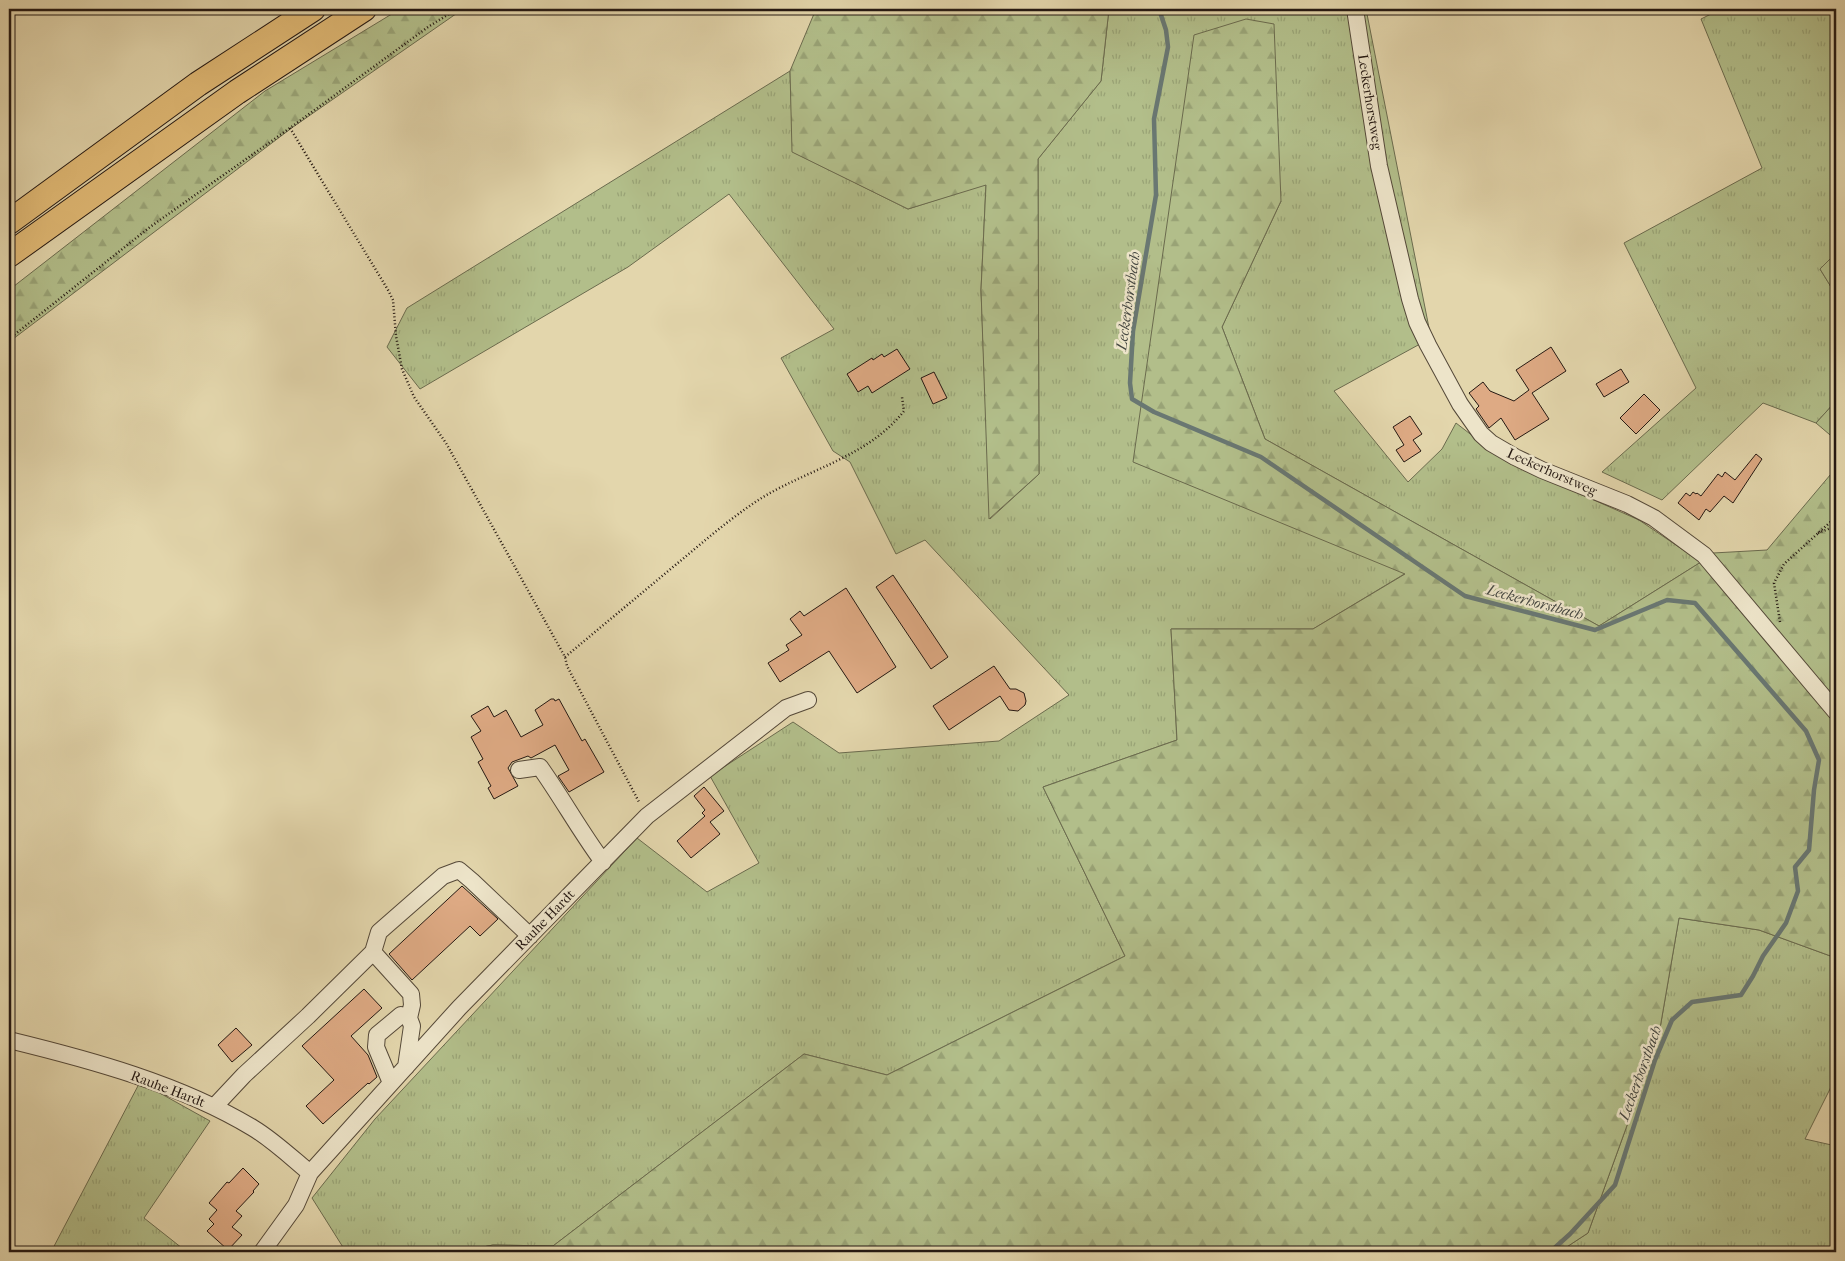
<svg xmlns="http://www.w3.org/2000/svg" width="1845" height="1261" font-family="'IM FELL French Canon',serif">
<defs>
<pattern id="grass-tufts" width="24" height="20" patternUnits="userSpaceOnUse" patternTransform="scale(1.25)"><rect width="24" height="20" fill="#b2be8a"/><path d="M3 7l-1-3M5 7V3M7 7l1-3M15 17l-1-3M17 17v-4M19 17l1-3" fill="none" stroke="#99a376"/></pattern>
<pattern id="forest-firs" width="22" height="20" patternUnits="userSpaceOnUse" patternTransform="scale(1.25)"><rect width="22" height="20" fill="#b2be8a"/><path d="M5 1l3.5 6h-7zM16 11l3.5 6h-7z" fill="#99a376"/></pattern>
</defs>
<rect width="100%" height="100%" fill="#e3d6ac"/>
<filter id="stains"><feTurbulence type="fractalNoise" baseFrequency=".004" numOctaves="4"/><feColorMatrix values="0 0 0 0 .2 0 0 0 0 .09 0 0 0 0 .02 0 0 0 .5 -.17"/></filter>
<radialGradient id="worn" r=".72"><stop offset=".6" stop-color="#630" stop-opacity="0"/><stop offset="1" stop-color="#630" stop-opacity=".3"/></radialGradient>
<path fill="url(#grass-tufts)" stroke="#6b6b4e" d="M 1109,9 L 1366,9 L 1431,338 L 1334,391 L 1408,482 L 1442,449 L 1456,423 L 1487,447 L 1524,469 L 1639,520 L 1701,562 L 1599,626 L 1265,439 L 1222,327 L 1281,201 L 1134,462 L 1406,573 L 1313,629 L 1171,629 L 1177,740 L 1043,787 L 1125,956 L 887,1075 L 804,1054 L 553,1246 L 493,1245 L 458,1252 L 346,1252 L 312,1198 L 375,1119 L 637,838 L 707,892 L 759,863 L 710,776 L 793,722 L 839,753 L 999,741 L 1069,695 L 925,540 L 896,554 L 850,462 L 833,451 L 781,358 L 834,329 L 729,194 L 628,267 L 420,389 L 387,347 L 407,308 L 790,71 L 793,152 L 908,209 L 986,184 L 981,290 L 990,519 L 1039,474 L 1038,159 L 1101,81 Z
M 1721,9 L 1836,9 L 1836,253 L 1820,269 L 1836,295 L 1836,401 L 1816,423 L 1763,403 L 1662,500 L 1602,472 L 1696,388 L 1624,243 L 1762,168 L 1701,19 Z
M 1679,918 L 1759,930 L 1836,958 L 1836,1077 L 1805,1139 L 1836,1146 L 1836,1252 L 1559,1252 L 1588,1233 L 1658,1040 Z
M 140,1082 L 210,1121 L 144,1218 L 187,1252 L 51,1252 Z"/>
<path fill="url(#forest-firs)" stroke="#6b6b4e" d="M 400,9 L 463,9 L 293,127 L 9,342 L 9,290 L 265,91 Z
M 816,9 L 1109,9 L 1101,81 L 1038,159 L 1039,474 L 989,519 L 981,290 L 986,185 L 908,209 L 792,152 L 790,71 Z
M 1246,19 L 1274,24 L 1281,201 L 1222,327 L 1265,439 L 1599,626 L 1701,562 L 1836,724 L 1836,958 L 1759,930 L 1679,918 L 1658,1040 L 1588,1233 L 1559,1252 L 458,1252 L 493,1245 L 553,1246 L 804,1054 L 887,1075 L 1125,956 L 1043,787 L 1177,740 L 1171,629 L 1313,629 L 1405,574 L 1133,462 L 1194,35 Z
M 1836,253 L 1836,295 L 1820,269 Z
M 1836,401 L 1836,440 L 1816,423 Z
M 1836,468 L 1836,706 L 1713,553 L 1767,550 Z"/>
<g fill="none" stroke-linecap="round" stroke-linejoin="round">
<path stroke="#697772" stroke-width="4.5" d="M 1159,9 L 1166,30 L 1168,47 L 1154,119 L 1156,195 L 1133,331 L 1130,383 L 1132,399 L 1154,412 L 1261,457 L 1465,596 L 1595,630 L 1667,600 L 1695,603 L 1806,731 L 1819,760 L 1814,790 L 1809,850 L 1795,867 L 1798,891 L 1786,923 L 1763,956 L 1753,976 L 1741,995 L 1692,1002 L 1672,1020 L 1655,1060 L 1615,1185 L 1570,1234 L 1550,1252"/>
</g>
<path fill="#deaa84" stroke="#241812" d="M 1551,347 L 1566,371 L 1532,393 L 1549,419 L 1515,440 L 1501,418 L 1489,428 L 1476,409 L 1479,406 L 1469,393 L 1483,382 L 1490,391 L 1514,401 L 1529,390 L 1516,370 Z
M 897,349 L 910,369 L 872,393 L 868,386 L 858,392 L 847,374 L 872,358 L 873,360 L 882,354 L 884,357 Z
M 1621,369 L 1629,382 L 1604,397 L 1596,384 Z
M 934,372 L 947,398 L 933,404 L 921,378 Z
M 1644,394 L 1660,410 L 1636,434 L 1620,418 Z
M 1410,416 L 1422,434 L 1413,440 L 1421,451 L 1404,462 L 1396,450 L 1404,445 L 1393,427 Z
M 1756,454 L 1762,459 L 1733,503 L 1724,496 L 1710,512 L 1706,509 L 1699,520 L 1678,503 L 1686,493 L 1690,496 L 1693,492 L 1696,494 L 1697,493 L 1701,496 L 1718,474 L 1722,477 L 1725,472 L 1735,480 Z
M 893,575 L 948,657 L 931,669 L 876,587 Z
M 846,588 L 896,667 L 857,693 L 829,651 L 780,682 L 768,663 L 789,650 L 786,645 L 802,635 L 790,619 L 800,611 L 804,616 Z
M 994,666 L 1010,689 L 1016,689 L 1024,693 L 1026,701 L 1025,705 L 1018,711 L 1009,710 L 1000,696 L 949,730 L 933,706 Z
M 551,699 L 554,699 L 555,701 L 559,699 L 582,741 L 585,739 L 604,772 L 569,792 L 558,776 L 569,770 L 555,745 L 531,758 L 528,756 L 512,762 L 508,768 L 518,786 L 494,799 L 488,788 L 491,786 L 478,762 L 483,759 L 471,737 L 481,731 L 471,716 L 488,706 L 494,717 L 506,710 L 521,737 L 543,725 L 535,710 Z
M 704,787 L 724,811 L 710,822 L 720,834 L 691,858 L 677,841 L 705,816 L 702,813 L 705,810 L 694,796 Z
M 462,886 L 498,919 L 480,936 L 470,926 L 412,980 L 389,954 Z
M 364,989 L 382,1008 L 351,1036 L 368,1055 L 377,1077 L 369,1084 L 368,1083 L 323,1124 L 306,1106 L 334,1080 L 302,1046 Z
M 236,1028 L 252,1045 L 232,1062 L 218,1045 Z
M 243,1168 L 259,1184 L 253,1191 L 254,1192 L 236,1211 L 242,1216 L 232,1227 L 242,1235 L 228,1250 L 207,1231 L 214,1224 L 209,1219 L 217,1210 L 209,1203 L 227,1182 L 229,1183 Z"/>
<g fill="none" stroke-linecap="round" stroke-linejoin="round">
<defs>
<path id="minor" d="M 1355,9 L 1379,166 L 1410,299 L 1417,322 L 1428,345 L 1460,404 L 1481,434 L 1491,443 L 1515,457 L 1542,470 L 1627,504 L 1654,518 L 1704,555 L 1836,712
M 519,770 L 540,767 C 562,798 580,831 603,862
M 373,952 L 411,994 L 412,1005 L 409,1018
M 9,1040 C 91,1060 180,1084 253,1128 C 273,1140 292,1158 310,1173
M 391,1083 L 376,1047 L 377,1035 L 401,1015 L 409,1018 L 412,1026 L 406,1067
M 214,1107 L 244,1075 L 308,1016 L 373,952 L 379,932 L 443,876 L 459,870 L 472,881 L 530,936
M 262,1252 L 296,1205 L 310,1173 L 459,1008 L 647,816 L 786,708 L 808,700"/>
<path id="highway" d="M 9,222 L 198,84 L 313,9
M 9,255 L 237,92 L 364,9"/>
</defs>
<use href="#minor" stroke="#544838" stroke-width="18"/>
<use href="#highway" stroke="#241812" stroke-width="26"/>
<path stroke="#241812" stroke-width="2.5" stroke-dasharray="1 2.5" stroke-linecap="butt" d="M 290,128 L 388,290 L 393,300 L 396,336 L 402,369 L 414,397 L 446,443 L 565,657 L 567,666 L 639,802
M 9,339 L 150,227 L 290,128 L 428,27 L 457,9
M 1818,533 L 1836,526
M 1780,622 L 1774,583 L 1784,564 L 1836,517
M 565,657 C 601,627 637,597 673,567 C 701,544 729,519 760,499 C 808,469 868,457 904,411 L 902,397"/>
<use href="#minor" stroke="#ede4c9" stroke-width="16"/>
<use href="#highway" stroke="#e2bb76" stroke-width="24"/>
</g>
<g text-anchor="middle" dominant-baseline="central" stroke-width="5" stroke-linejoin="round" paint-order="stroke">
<g font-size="14" fill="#241812" stroke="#ede4c9">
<text transform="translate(1370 102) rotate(81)">Leckerhorstweg</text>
<text transform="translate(1552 472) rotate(24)">Leckerhorstweg</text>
<text transform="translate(545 920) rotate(-46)">Rauhe Hardt</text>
<text transform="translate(168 1089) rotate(21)">Rauhe Hardt</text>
</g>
<g font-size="15" font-style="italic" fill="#464842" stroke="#ede4c9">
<text transform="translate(1128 301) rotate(-82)">Leckerhorstbach</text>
<text transform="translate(1535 602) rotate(15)">Leckerhorstbach</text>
<text transform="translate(1640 1073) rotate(-70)">Leckerhorstbach</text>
</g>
</g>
<rect width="1845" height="1261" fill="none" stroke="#e3d6ac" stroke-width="30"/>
<rect x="10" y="10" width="1825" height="1241" fill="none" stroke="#241812" stroke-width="2.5"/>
<rect x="15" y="15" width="1815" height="1231" fill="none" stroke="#241812"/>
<rect width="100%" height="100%" filter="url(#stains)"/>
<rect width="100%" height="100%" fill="url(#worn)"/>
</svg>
